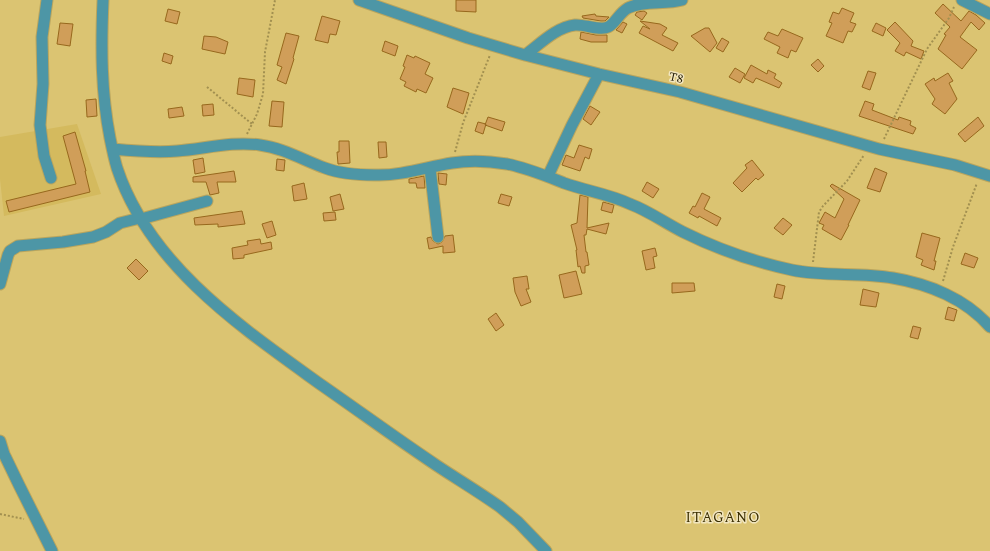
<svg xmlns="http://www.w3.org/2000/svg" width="990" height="551" font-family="Spectral,serif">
<rect width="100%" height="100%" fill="#dbc472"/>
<path fill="#d4ba5e" d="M 77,124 L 101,194 L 4,216 L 0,179 L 0,137 Z"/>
<path fill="#d09e59" stroke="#97681d" d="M 456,0 L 476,0 L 476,12 L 456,11 Z
M 943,4 L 961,21 L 969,11 L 976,15 L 985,23 L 979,30 L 971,22 L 960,37 L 977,50 L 962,69 L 938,49 L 946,35 L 944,34 L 950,27 L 935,13 Z
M 842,8 L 854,13 L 850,22 L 856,24 L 852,32 L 848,31 L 843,43 L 826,36 L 832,23 L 829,22 L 833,12 L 839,14 Z
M 168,9 L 180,12 L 177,24 L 165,21 Z
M 644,11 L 647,13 L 642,20 L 635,15 L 637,12 Z
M 595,14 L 596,16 L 609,17 L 605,21 L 601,21 L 583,18 L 582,16 Z
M 322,16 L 340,21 L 336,35 L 330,34 L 328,43 L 315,40 Z
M 640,21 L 660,24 L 667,28 L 662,35 L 678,43 L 673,51 L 639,33 L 643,26 L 650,29 Z
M 623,22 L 627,24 L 622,33 L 616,30 Z
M 895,22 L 913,41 L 911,46 L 924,51 L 921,59 L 906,52 L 904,56 L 895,51 L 900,43 L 887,30 Z
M 60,23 L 73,24 L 70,46 L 57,44 Z
M 876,23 L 886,28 L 883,36 L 872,31 Z
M 705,28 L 709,28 L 717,43 L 710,52 L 691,36 Z
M 782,29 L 803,38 L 796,52 L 791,50 L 788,58 L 777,53 L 780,47 L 764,39 L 768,32 L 778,36 Z
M 581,32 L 596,35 L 607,35 L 607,42 L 591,42 L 580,39 Z
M 286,33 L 299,36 L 293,58 L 294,59 L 286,84 L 277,80 L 282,67 L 277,65 Z
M 204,36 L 216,37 L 228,42 L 225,54 L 202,49 Z
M 722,38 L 729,42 L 723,52 L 716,48 Z
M 385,41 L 398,46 L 395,56 L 382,51 Z
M 164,53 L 173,56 L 171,64 L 162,61 Z
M 407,55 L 414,58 L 415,56 L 430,63 L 425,74 L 433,78 L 426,93 L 417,89 L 416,92 L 404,86 L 406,82 L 400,79 L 405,67 L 403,66 Z
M 818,59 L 824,66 L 818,72 L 811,65 Z
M 751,65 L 767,74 L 768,70 L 776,74 L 774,78 L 782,83 L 779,88 L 756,78 L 753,83 L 744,78 Z
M 735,68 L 745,74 L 740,83 L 729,77 Z
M 868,71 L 876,73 L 870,90 L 862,87 Z
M 948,73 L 953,81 L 949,83 L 957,99 L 945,114 L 932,104 L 935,99 L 925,84 L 934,78 L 935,81 Z
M 239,78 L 255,80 L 253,97 L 237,94 Z
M 453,88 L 469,93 L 463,114 L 447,107 Z
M 96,99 L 97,116 L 87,117 L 86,100 Z
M 272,101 L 284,102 L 282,127 L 269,126 Z
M 865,101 L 874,104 L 872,110 L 898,120 L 899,117 L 911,121 L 910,125 L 916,128 L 913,134 L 859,116 Z
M 213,104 L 214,115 L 203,116 L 202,105 Z
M 590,106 L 600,112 L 591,125 L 583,119 Z
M 182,107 L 184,116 L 169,118 L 168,109 Z
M 488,117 L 505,122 L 502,131 L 485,125 Z
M 978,117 L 984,126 L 965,142 L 958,134 Z
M 478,122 L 486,124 L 483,134 L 475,131 Z
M 75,132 L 86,171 L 85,171 L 90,192 L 9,212 L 6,201 L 76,184 L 63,136 Z
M 339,141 L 349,141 L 350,163 L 338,164 L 337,152 L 339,152 Z
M 378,142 L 386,142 L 387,157 L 379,158 Z
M 579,145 L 592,149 L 589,159 L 585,157 L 580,171 L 562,165 L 566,155 L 574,158 Z
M 203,158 L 205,172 L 195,174 L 193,160 Z
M 277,159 L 285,160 L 284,171 L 276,170 Z
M 752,160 L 764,175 L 758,180 L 756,178 L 742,192 L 733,183 L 747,168 L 745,165 Z
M 875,168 L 887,173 L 880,192 L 867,188 Z
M 234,171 L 236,182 L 217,182 L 219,193 L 210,195 L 206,182 L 193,182 L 193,177 Z
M 438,173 L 447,174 L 446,185 L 439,184 Z
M 424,176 L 425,188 L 417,188 L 416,183 L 409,183 L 409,179 Z
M 647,182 L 659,189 L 653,198 L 642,191 Z
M 304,183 L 307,199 L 294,201 L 292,186 Z
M 832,184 L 860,200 L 848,225 L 849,225 L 841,240 L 822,229 L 824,225 L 819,223 L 825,212 L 835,218 L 844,199 L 830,186 Z
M 702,193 L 710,197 L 704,209 L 721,218 L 717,226 L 699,216 L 698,218 L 689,213 L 693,206 L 695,207 Z
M 340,194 L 344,209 L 333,211 L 330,197 Z
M 501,194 L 512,197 L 509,206 L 498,203 Z
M 580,195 L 588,197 L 587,228 L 609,223 L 606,234 L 587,229 L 586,235 L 584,235 L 586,252 L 587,252 L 589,265 L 585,266 L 585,273 L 582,273 L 580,266 L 578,267 L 576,250 L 577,250 L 571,225 L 577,223 Z
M 603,202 L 614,205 L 612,213 L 601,210 Z
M 242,211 L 245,224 L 218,227 L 218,224 L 195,225 L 194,218 Z
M 335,212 L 336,220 L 324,221 L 323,213 Z
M 783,218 L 792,225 L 783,235 L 774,228 Z
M 272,221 L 276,235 L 267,238 L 262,224 Z
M 922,233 L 940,238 L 934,261 L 936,261 L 934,270 L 921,265 L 923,260 L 916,257 Z
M 453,235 L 455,252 L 443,253 L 443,246 L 429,249 L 427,238 L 431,237 L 433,241 L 438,244 L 442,242 L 445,236 Z
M 260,239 L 261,244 L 271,242 L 272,249 L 244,255 L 244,258 L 233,259 L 232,248 L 248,245 L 247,241 Z
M 655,248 L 657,256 L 653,257 L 655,268 L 646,270 L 642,251 Z
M 965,253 L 978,258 L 974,268 L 961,264 Z
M 136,259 L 148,271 L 139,280 L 127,268 Z
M 576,271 L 582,294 L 564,298 L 559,275 Z
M 527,276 L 529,289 L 526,289 L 531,302 L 521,306 L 515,292 L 513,278 Z
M 672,283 L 694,283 L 695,291 L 672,293 Z
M 777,284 L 785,286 L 782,299 L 774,297 Z
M 863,289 L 879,293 L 876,307 L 860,305 Z
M 948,307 L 957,310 L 954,321 L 945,319 Z
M 496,313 L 504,325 L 496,331 L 488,319 Z
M 913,326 L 921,328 L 918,339 L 910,337 Z"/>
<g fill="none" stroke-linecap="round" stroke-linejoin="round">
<defs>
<path id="minor" d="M 47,0 L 42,37 L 43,84 L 40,125 L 44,156 L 51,178
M 103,0 C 101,47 101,92 110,138 C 112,148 114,158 117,168 C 149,265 241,327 320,384 C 359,411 397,439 436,465 C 457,479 479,492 500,507 L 518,522 L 546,551
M 359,0 L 468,38 L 525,55 L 599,74 L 680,92 L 879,149 L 955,165 L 990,176
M 962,0 L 990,14
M 525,55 C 539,45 556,27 575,25 C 584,24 600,31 608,27 C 615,24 619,13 628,8 C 644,0 665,5 682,0
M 113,149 C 134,151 156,153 177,151 C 204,149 232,141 260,145 C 283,148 303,160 325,168 C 341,174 358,175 375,175 C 401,176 427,167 452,163 C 470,160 489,161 507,164 C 527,168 546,176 564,183 C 586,191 609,194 630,204 C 649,211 665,223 683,232 C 717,249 755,262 792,270 C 825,277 860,272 893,278 C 929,284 966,299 990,327
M 430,168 L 438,237
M 548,176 L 572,125 L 599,74
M 141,219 L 207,201
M 0,284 L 8,255 L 10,251 L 18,246 L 63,242 L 93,237 L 106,232 L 120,223 L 140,218
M 0,441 L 4,454 L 19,485 L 52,551"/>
</defs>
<use href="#minor" stroke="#b9a55e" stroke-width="13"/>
<path stroke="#a29050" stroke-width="2" stroke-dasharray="2 2" stroke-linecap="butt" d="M 207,87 L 252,124
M 247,134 L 257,114 L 263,94 L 265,52 L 275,0
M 884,139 L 927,49 L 949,18 L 954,7
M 455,152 L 463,123 L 490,55
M 813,262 L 819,212 L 823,206 L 847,181 L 864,155
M 943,281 L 953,247 L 977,183
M 0,514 L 24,519"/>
<use href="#minor" stroke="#4d96a6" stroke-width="11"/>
</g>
<g text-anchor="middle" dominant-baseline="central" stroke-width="3" stroke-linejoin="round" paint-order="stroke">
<g font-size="12" fill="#1f1801" stroke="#f1e5be">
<text transform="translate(676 78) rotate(13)">T8</text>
</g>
<g font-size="14" letter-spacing="1" fill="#3a2e00" stroke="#f1e5be">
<text x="723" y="517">ITAGANO</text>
</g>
</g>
</svg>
